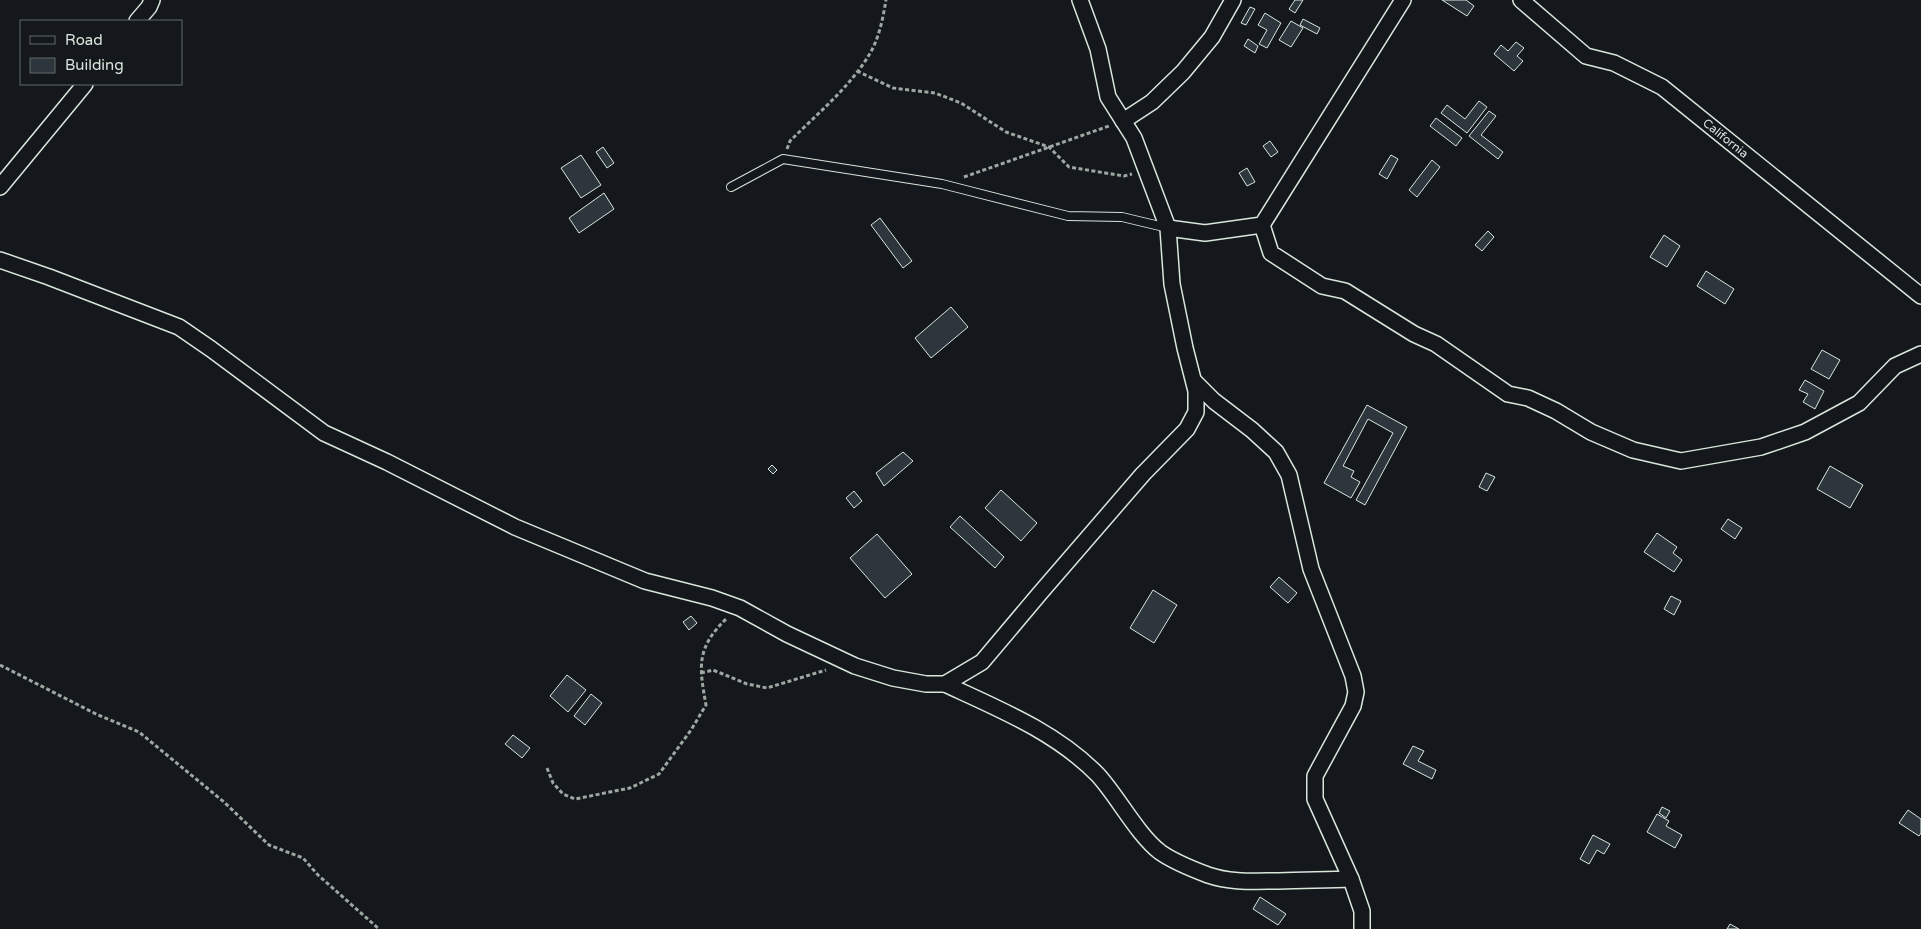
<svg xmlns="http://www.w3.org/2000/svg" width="1921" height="929" font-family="'Varela Round',sans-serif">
<rect width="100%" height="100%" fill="#14181c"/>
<path fill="#2c363c" stroke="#d8e6dc" d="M 1295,0 L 1303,0 L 1295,13 L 1289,9 Z
M 1442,0 L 1466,0 L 1474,6 L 1467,16 Z
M 1250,7 L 1255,9 L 1246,25 L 1241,23 Z
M 1265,13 L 1281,23 L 1267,48 L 1259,44 L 1267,30 L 1258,25 Z
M 1303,19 L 1320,28 L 1317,34 L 1300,25 Z
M 1291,21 L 1303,28 L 1291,47 L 1279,40 Z
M 1248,39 L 1258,46 L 1255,53 L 1244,46 Z
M 1516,42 L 1524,48 L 1517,56 L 1523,61 L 1514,71 L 1494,54 L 1501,45 L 1508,51 Z
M 1479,101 L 1487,107 L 1467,133 L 1441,113 L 1447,105 L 1465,119 Z
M 1489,111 L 1496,116 L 1481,135 L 1503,152 L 1498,159 L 1469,136 Z
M 1436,118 L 1462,138 L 1456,146 L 1430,126 Z
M 1270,141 L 1278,152 L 1271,157 L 1263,146 Z
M 603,147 L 614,163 L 607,168 L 596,152 Z
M 581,155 L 601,185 L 581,198 L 561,168 Z
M 1391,155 L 1398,159 L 1387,179 L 1379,174 Z
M 1432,160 L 1440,167 L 1417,197 L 1409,190 Z
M 1247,168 L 1255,182 L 1247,186 L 1239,173 Z
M 604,193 L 614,209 L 579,233 L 569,218 Z
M 880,218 L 912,261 L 903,268 L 871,225 Z
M 1488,231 L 1494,237 L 1482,251 L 1475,245 Z
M 1664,235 L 1680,246 L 1667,267 L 1650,257 Z
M 1706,271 L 1734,289 L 1725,304 L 1697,286 Z
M 951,307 L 968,327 L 931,358 L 915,338 Z
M 1822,350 L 1840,360 L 1829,379 L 1811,369 Z
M 1805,380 L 1824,391 L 1815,409 L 1803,402 L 1808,394 L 1799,390 Z
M 1367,405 L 1407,427 L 1365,505 L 1356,500 L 1393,433 L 1368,419 L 1343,466 L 1354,471 L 1351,477 L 1360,482 L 1351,498 L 1324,483 Z
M 903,452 L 913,461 L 884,486 L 876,473 Z
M 772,465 L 777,470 L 773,474 L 768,469 Z
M 1830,466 L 1863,485 L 1850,508 L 1817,489 Z
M 1486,473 L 1495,477 L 1487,491 L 1479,487 Z
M 1001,490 L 1037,523 L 1021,541 L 985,508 Z
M 854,491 L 862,501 L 854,508 L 846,498 Z
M 960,516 L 1004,557 L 995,568 L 950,527 Z
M 1728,519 L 1742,528 L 1735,539 L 1721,529 Z
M 1657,533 L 1677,547 L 1673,553 L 1682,560 L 1674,572 L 1644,552 Z
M 877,534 L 912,574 L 885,598 L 850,558 Z
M 1279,577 L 1297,593 L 1288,603 L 1270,587 Z
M 1153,590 L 1177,605 L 1154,643 L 1130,628 Z
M 1671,596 L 1681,601 L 1674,615 L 1664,609 Z
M 691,616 L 697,623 L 689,630 L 683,622 Z
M 567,675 L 586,690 L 568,712 L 550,696 Z
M 591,694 L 602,703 L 585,725 L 574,716 Z
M 513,735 L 530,748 L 522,758 L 505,744 Z
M 1413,746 L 1424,751 L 1418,761 L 1436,770 L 1432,779 L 1403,764 Z
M 1662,807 L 1670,811 L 1666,818 L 1659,813 Z
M 1908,810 L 1921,819 L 1921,833 L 1919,836 L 1899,823 Z
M 1657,814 L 1669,821 L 1666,826 L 1682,835 L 1675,848 L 1647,832 Z
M 1593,835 L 1610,844 L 1604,854 L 1597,850 L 1589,864 L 1580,859 Z
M 1260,897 L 1286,914 L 1278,925 L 1253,909 Z
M 1730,924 L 1739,929 L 1727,929 Z"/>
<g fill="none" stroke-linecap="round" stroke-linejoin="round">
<defs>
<path id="lane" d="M 731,187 L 783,159 L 942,184 L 1068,216 L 1122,217 L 1168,228"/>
<g id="street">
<path id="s1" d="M 1521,0 L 1586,56 L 1614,63 L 1662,87 L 1921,296"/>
<path d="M 137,21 L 149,7 L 152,0"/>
<path d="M 1123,121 L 1152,102 L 1183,72 L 1212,37 L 1233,0"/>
<path d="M 0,187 L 85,84"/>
<path d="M 1262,225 L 1271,253 L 1322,286 L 1345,291 L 1414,334 L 1436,344 L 1508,394 L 1528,398 L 1556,411 L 1591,432 L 1633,450 L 1681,461 L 1761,447 L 1805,432 L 1859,403 L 1895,366 L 1921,354"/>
<path d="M 1168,228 L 1205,233 L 1262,225 L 1403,0"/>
<path d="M 0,260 L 49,277 L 179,327 L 211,349 L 324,433 L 387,462 L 515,527 L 645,581 L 712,598 L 740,608 L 787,634 L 855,666 L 893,678 L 926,684 L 945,684 L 982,662 L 1041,592 L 1143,474 L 1187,429 L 1196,412 L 1196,391 L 1185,348 L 1172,284 L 1168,228 L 1134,138 L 1108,97 L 1098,49 L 1080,0"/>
<path d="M 1194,381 L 1214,401 L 1252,430 L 1276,452 L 1289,475 L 1311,569 L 1353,676 L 1356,692 L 1353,706 L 1315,776 L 1315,799 L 1351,879 L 1362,911 L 1362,929"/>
<path d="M 945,684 C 999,709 1056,732 1098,775 C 1118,797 1137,834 1160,852 C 1174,862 1192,869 1208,875 C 1231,883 1256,881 1279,881 C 1303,880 1327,880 1351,879"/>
</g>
</defs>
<use href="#lane" stroke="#d8e6dc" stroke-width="10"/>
<use href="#street" stroke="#d8e6dc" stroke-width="18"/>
<path stroke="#9da8a2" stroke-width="3" stroke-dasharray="4 2.5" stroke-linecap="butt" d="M 857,71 L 893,88 L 935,93 L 961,103 L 1006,132 L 1049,147 L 1069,167 L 1124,176 L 1132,174
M 787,149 L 790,141 C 816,115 850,87 869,55 C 879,39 883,18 886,0
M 964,177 L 1109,126
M 0,665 L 98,715 L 139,732 L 224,802 L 269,845 L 303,858 L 318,875 L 379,929
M 701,673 L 713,670 L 747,684 L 767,688 L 826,670
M 547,768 L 553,783 L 563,794 L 575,799 L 630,788 L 659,774 L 691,730 L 706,705 C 699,666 696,648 727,618"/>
<use href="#lane" stroke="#14181c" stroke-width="8"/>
<use href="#street" stroke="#14181c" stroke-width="15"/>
</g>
<g text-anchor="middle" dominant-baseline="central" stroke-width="4" stroke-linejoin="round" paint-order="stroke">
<g font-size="12" fill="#d8e6dc" stroke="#14181c">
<text stroke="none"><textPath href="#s1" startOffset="250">California</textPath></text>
</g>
</g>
<rect x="20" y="20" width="162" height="65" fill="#14181c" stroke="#626a69"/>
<rect x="30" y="36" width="25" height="8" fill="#14181c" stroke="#626a69"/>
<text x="65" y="45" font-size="15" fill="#d8e6dc">Road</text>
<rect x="30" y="58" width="25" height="15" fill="#2c363c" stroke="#626a69"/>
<text x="65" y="70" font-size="15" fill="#d8e6dc">Building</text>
</svg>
